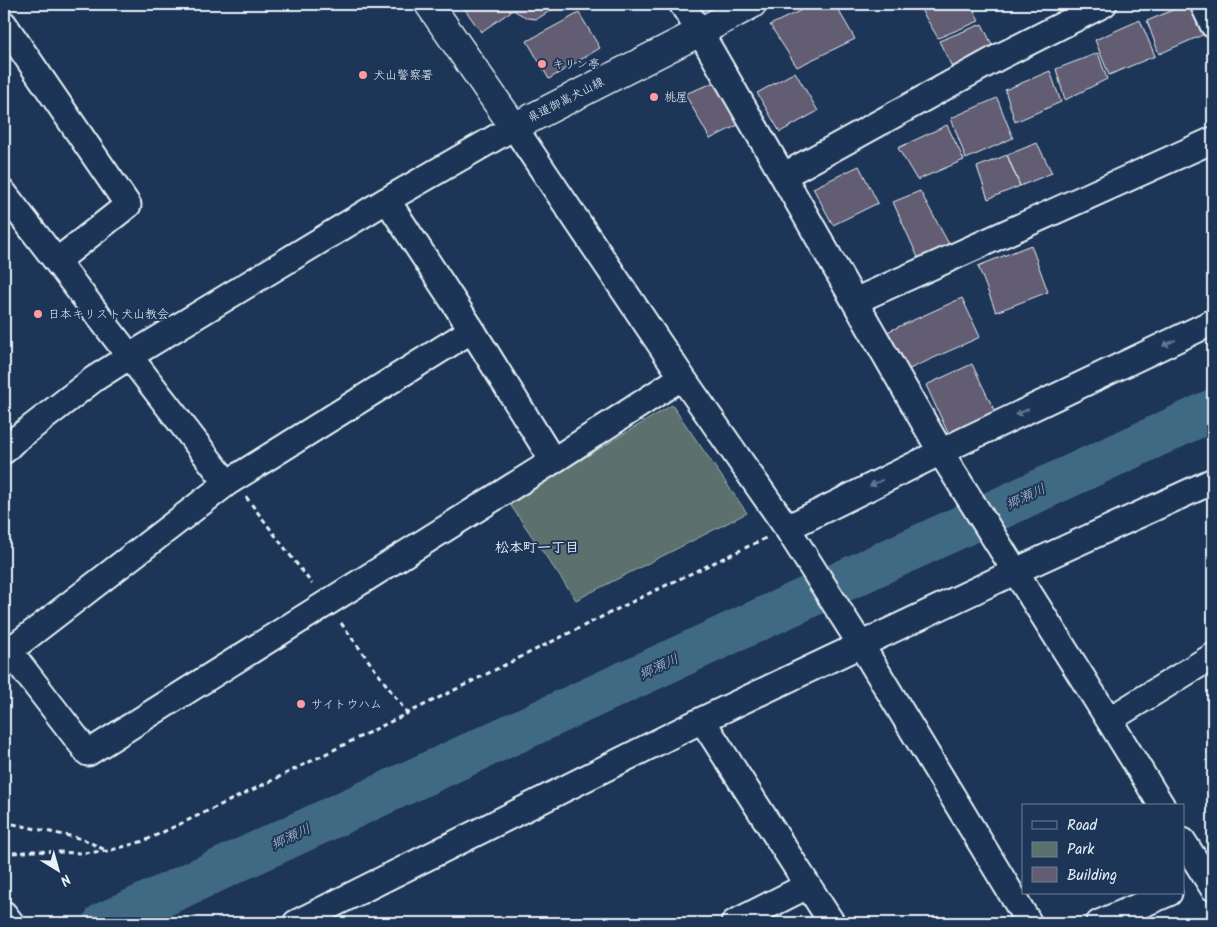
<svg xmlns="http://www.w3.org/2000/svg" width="1217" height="927" font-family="Kalam,'Klee One',sans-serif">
<rect width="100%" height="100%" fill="#1d3557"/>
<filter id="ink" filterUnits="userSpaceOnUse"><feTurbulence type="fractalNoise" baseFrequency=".02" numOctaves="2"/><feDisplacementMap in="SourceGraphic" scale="10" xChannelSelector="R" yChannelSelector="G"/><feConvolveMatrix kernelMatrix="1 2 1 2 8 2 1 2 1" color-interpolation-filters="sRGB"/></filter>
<g filter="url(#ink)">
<path fill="#5b716d" stroke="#a2b1b2" d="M 672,405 L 747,513 L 576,600 L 509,503 Z"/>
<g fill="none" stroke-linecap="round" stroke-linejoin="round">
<path stroke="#3f6b83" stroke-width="42" d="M 104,923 L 1213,410"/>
</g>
<path fill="#625d72" stroke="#e8f1f8" d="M 461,4 L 561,4 L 537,19 L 527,18 L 513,10 L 481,32 Z
M 814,4 L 835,4 L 855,39 L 797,67 L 770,25 Z
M 930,4 L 971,4 L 979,21 L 938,38 L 920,8 Z
M 1187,4 L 1195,4 L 1207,33 L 1159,54 L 1147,21 Z
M 579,13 L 600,48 L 549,79 L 527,41 Z
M 1140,20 L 1155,56 L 1109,75 L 1095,40 Z
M 982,24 L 996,53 L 954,71 L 939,41 Z
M 1098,53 L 1107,79 L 1065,100 L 1056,69 Z
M 1050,71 L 1061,102 L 1015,122 L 1005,90 Z
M 795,72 L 818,111 L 780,132 L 757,93 Z
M 713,83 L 740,124 L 710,139 L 685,94 Z
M 997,98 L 1013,138 L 966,159 L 951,118 Z
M 947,125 L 964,160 L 917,180 L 898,148 Z
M 1037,143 L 1052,173 L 1020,186 L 1007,155 Z
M 1007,155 L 1020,186 L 988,199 L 977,167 Z
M 859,166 L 878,203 L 833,225 L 813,188 Z
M 920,191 L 950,246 L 920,262 L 893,202 Z
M 1031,245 L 1048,292 L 996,312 L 978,266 Z
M 962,298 L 980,337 L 905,371 L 887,332 Z
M 972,364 L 996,414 L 949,435 L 926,385 Z"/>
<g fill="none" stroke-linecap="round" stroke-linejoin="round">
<defs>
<path id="minor" d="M 682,4 L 700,32 L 783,176 L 946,461 L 1109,720 L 1162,806
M 1203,4 L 1213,25
M 4,24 L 128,205 L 57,261
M 783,176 L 999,57 L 1104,4
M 4,193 L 227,483
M 387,200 L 472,330 L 553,461
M 855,301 L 1213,140
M 4,451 L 14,441 L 94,379 L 130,356 L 387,200 L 514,127 L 682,377 L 787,528 L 861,645 L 1029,923
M 787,528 L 963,441 L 1213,322
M 4,644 L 88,753 L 553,461 L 682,377
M 9,651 L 227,483 L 472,330
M 702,720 L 832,923
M 1109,720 L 1213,656
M 1183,841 L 1213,888
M 4,914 L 11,923
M 296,923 L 702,720 L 1031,564 L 1213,481
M 734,923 L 807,886
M 1099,923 L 1169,893"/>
<path id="major" d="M 429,4 L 514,127 L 700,32 L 752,4"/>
</defs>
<use href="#minor" stroke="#e8f1f8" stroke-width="29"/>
<use href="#major" stroke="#e8f1f8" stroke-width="31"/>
<path stroke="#e8f1f8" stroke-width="3" stroke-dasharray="5 4" stroke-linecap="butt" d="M 246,497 L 312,584
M 341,623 L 407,713
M 4,822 L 83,839 L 107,851
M 4,854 L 33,851 L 80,853 L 108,851 L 144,841 L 269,782 L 654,591 L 766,538"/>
<use href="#minor" stroke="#1d3557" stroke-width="25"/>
<use href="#major" stroke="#1d3557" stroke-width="28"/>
</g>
<defs><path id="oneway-solid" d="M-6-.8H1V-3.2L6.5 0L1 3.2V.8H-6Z" transform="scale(1.25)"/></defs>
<g fill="#64778f">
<use href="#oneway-solid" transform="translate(1169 343) rotate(155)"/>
<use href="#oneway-solid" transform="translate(1022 412) rotate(155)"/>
<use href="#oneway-solid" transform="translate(876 483) rotate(154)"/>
</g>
</g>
<g fill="#ff9aa2" stroke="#1d3557" stroke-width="2">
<circle cx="542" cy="64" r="5"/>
<circle cx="363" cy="75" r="5"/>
<circle cx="654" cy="97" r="5"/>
<circle cx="38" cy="314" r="5"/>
<circle cx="301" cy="704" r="5"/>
</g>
<g text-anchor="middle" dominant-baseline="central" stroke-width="4" stroke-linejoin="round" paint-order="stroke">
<g font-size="12" fill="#e8f1f8" stroke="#1d3557" text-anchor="start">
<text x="552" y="64">キリン亭</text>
<text x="373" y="75">犬山警察署</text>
<text x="664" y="97">桃屋</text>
<text x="48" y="314">日本キリスト犬山教会</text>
<text x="311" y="704">サイトウハム</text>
</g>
<g font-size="12" fill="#e8f1f8" stroke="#1d3557">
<text transform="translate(566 100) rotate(-27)">県道御嵩犬山線</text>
</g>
<g font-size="14" font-style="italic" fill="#adc2cf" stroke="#1d3557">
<text transform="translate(1026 497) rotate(-25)">郷瀬川</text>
<text transform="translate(659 667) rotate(-25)">郷瀬川</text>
<text transform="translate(291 837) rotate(-25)">郷瀬川</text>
</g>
<g font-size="14" font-weight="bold" fill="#e8f1f8" stroke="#1d3557">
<text x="537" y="548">松本町一丁目</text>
</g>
</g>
<rect width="1217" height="927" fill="none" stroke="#1d3557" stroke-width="20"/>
<rect x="10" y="10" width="1197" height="907" fill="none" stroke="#e8f1f8" stroke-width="2" filter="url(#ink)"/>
<rect x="1022" y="804" width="162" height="90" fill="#1d3557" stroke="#6e8097"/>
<rect x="1032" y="821" width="25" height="8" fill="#1d3557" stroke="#6e8097"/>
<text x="1067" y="830" font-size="15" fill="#e8f1f8">Road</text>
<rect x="1032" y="842" width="25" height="15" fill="#5b716d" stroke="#6e8097"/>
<text x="1067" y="854" font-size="15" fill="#e8f1f8">Park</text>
<rect x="1032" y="867" width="25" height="15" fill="#625d72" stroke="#6e8097"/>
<text x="1067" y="880" font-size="15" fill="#e8f1f8">Building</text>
<g transform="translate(58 870) rotate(143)" stroke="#1d3557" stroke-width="4" paint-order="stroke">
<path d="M0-4L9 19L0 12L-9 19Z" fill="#e8f1f8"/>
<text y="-8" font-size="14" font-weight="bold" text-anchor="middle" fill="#e8f1f8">N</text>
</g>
</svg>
